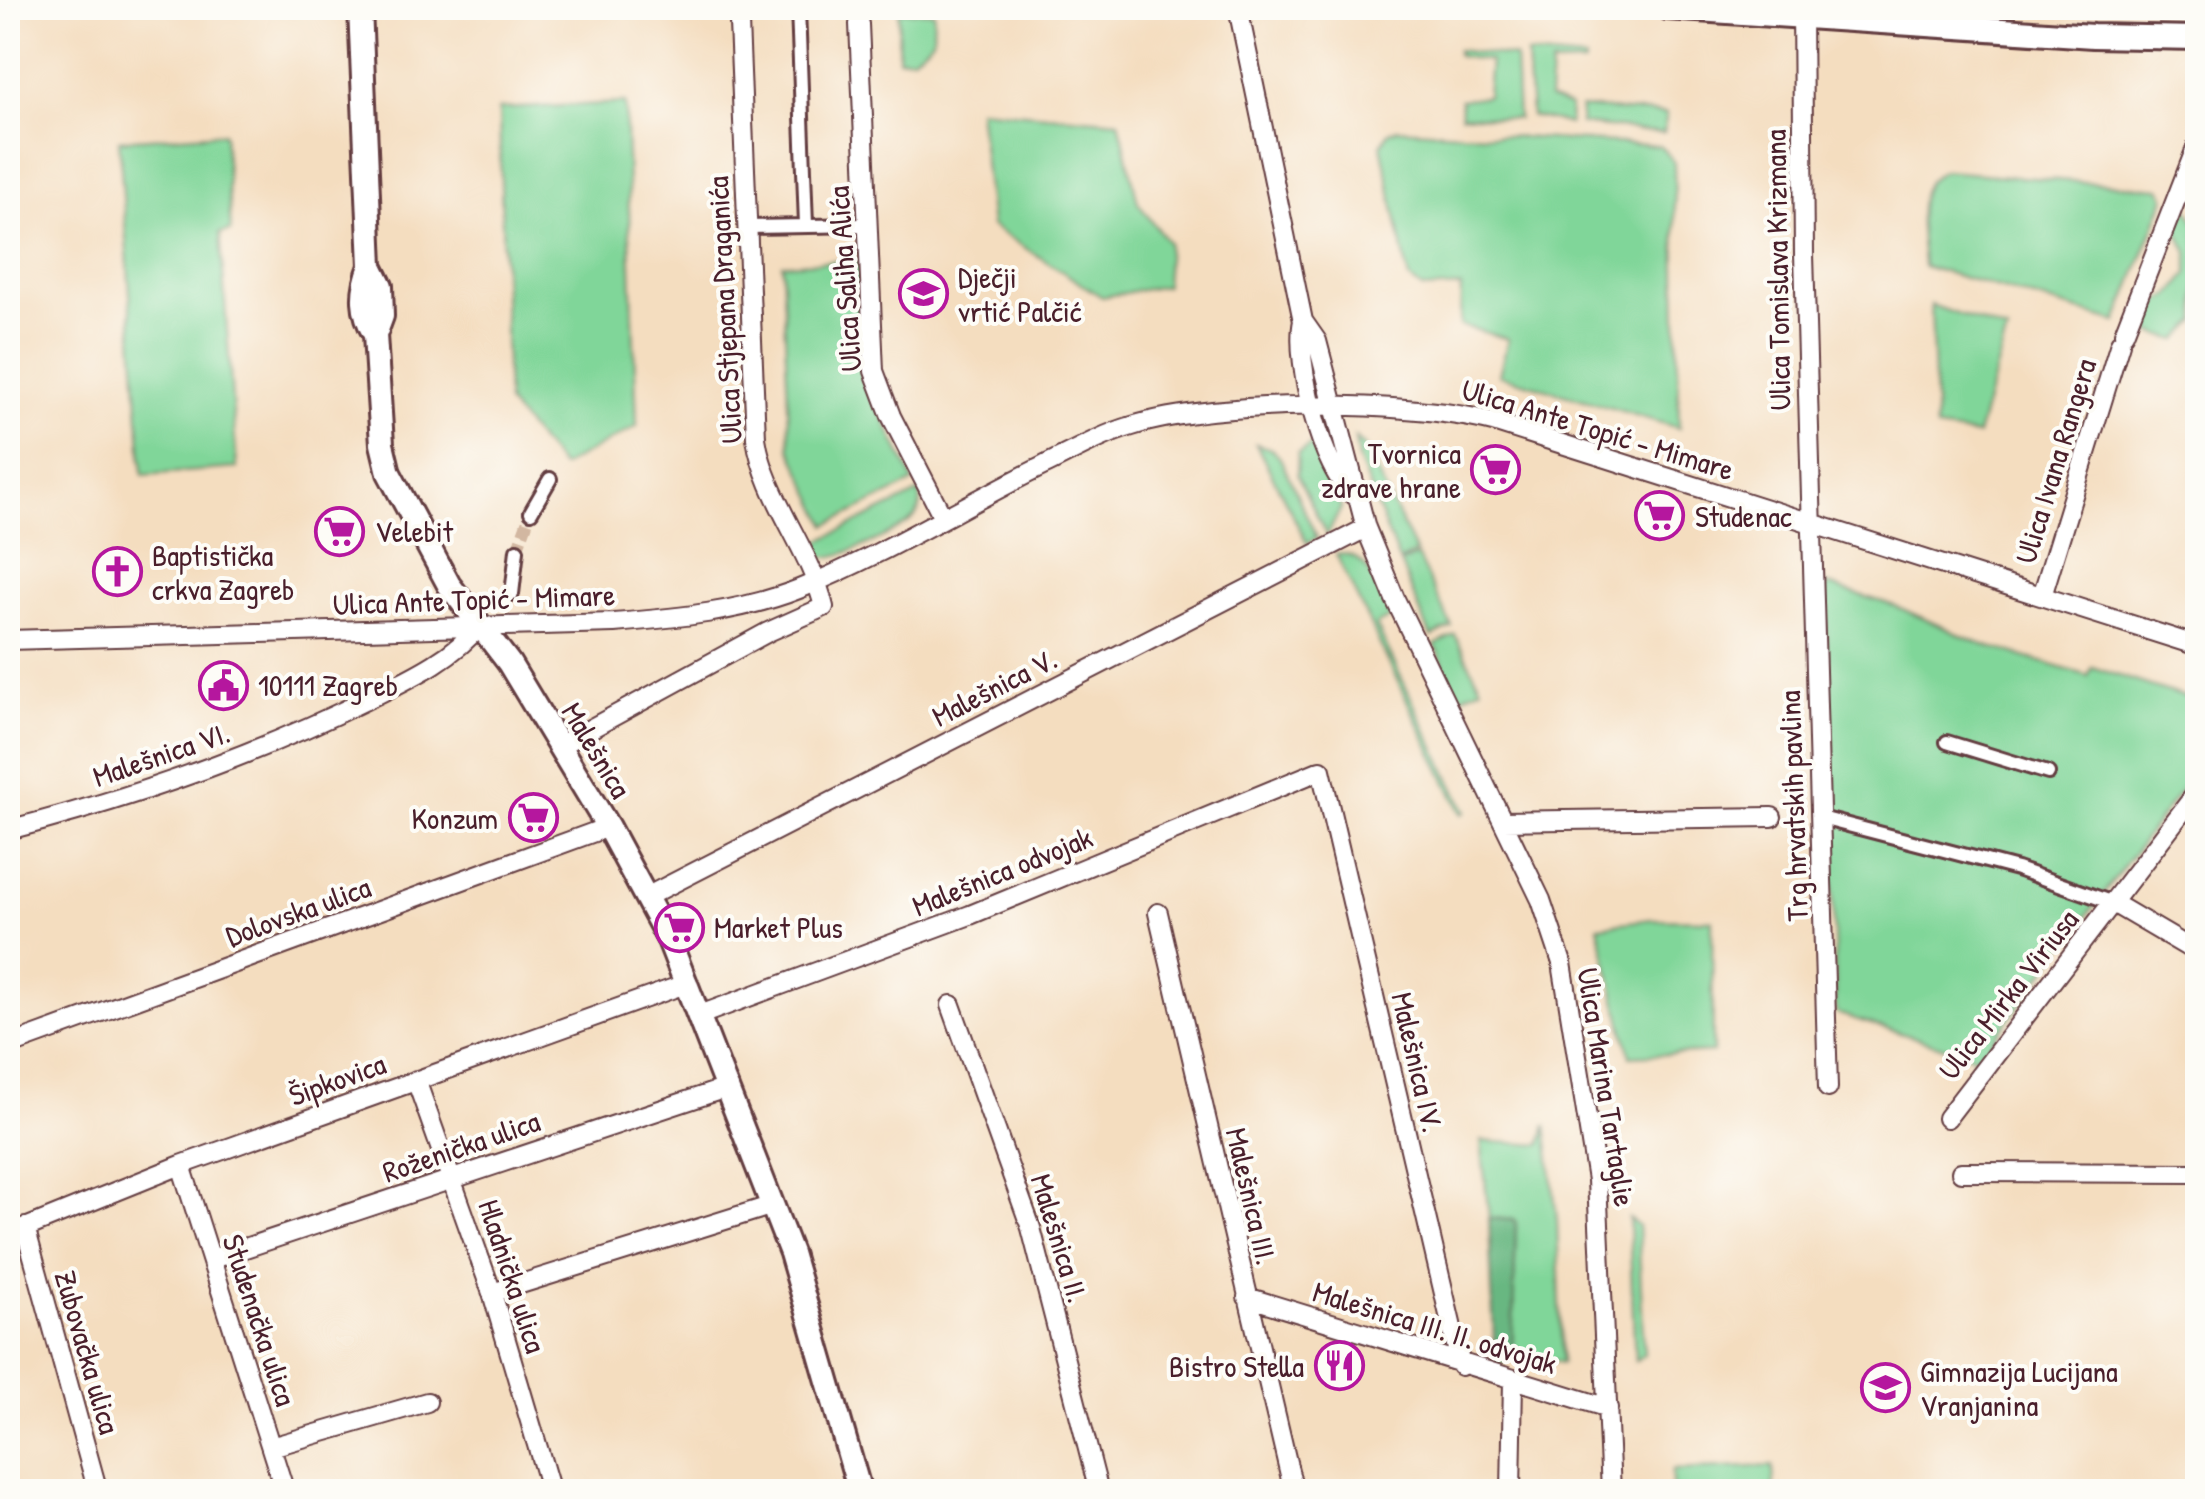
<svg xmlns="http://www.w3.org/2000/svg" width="2205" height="1499" font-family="'Patrick Hand',sans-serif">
<rect width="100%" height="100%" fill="#fdfcf7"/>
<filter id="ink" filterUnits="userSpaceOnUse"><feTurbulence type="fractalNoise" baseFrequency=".01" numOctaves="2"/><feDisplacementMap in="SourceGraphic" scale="20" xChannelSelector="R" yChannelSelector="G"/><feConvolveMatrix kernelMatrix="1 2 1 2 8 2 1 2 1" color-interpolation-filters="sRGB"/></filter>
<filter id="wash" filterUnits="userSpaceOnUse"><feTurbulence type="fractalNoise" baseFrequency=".0048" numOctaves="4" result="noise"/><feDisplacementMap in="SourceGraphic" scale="40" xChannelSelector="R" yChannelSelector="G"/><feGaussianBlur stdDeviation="2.25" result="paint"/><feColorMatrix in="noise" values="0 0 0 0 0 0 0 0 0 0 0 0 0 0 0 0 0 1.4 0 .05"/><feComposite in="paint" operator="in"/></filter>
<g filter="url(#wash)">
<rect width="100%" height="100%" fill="#f4ddbf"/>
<path fill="#80d699" stroke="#657a62" stroke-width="2.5" d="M 899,11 L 934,12 L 933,40 L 913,57 L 898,58 Z
M 1457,50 L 1515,57 L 1518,119 L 1461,115 L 1460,100 L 1487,96 L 1490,61 L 1457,56 Z
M 1527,55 L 1585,60 L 1584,64 L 1551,65 L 1549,99 L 1570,107 L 1569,124 L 1531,116 Z
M 625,103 L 637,426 L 561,467 L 507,403 L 499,109 Z
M 1581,108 L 1666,114 L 1664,133 L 1580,124 Z
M 978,109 L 1119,121 L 1138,203 L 1168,243 L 1165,286 L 1102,297 L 991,226 Z
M 1398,129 L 1661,146 L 1674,163 L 1679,428 L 1499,375 L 1508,339 L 1460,325 L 1461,287 L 1422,289 L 1409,279 L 1381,145 L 1389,132 Z
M 224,133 L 231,231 L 220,233 L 237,468 L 143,475 L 119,140 Z
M 1944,171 L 2160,188 L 2165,196 L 2162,207 L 2117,322 L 1923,266 C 1922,236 1908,182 1944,171 Z
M 2187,207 L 2197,225 L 2197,321 L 2178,340 L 2135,328 L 2140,312 L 2170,296 L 2188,274 L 2188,252 L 2175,226 Z
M 858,260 L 865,379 L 914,482 L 827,525 L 790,448 L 782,264 Z
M 1931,305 L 2007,332 L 1977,435 L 1936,429 Z
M 1355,438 L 1365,448 L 1416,553 L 1399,561 L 1358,459 Z
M 1316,442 L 1341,508 L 1327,536 L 1297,475 L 1298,453 Z
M 1256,444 L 1272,449 L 1280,458 L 1317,538 L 1307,543 Z
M 920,492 C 921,501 922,508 916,515 C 907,529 836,561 821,557 L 812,545 Z
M 1336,554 C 1370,552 1378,591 1391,617 L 1376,625 L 1466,812 L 1462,814 Z
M 1417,556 L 1452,627 L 1431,637 L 1400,563 Z
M 1825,584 L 1898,607 L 1978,643 L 2088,676 L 2092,667 L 2197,701 L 2197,769 L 1980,1058 L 1836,1013 Z
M 1455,635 L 1481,687 L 1457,699 L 1435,645 Z
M 1651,919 L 1712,920 L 1713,1052 L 1630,1056 L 1598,926 Z
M 1546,1125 L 1557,1219 L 1562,1363 L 1512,1351 L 1516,1225 L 1514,1220 L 1489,1218 L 1481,1141 L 1541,1145 Z
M 1629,1218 L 1638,1225 L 1644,1354 L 1635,1361 Z
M 1773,1466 L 1774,1491 L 1672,1491 L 1672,1470 Z"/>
<path fill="#68b781" stroke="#596b56" stroke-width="2.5" d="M 1489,1218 L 1514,1220 L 1516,1225 L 1512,1350 L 1505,1363 L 1495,1364 Z"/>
</g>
<g filter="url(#ink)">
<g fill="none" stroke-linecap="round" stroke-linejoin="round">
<path stroke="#d2b7a1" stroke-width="12" stroke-dasharray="12 6" stroke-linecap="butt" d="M 517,550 L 531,512"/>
<defs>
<path id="pedestrian" d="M 798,8 L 806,225
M 748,227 L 866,225
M 531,512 L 550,479
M 512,594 L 517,550
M 1947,742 L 2048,773
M 1821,818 L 2017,869 L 2113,903"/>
<path id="minor" d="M 1238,8 L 1303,321 C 1294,359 1322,473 1354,495
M 1802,8 L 1804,254 L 1828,1088
M 859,24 L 874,371 L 891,416 L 942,515
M 1303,321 L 1317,341 L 1366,528 L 1395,599 L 1541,900 L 1562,963 L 1597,1180 L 1611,1492
M 2124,333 L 2198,143
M 2042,596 L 2120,343
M 8,640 L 614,623 C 676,618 741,612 799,589 C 883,555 962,506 1043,466 C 1072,452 1101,435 1132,426 C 1219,399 1405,400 1493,422 L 2198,646
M 559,746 L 768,632 L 824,607 C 810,547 765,499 756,438 L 739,23
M 1503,821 L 1772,817
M 8,830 C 132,798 251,757 366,700 C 406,680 452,660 480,625
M 648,896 L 1366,528
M 2113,903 L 2198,953
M 1158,913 L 1294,1492
M 951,1005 L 1031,1228 L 1099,1492
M 700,1015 L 970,915 L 1321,770 L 1461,1366
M 8,1046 L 608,827
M 416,1080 L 492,1293 L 551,1492
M 1947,1118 L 2198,791
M 181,1165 L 285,1492
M 1961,1172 L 2198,1173
M 25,1227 L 98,1492
M 8,1235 L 181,1165 L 688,983
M 212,1259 L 729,1087
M 492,1293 L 773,1205
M 1247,1297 L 1608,1408
M 271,1447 L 427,1402
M 1511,1492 L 1513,1380"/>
<path id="tertiary" d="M 360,8 L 371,266 C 361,292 361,311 375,335
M 1667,8 L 2093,36 L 2198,38
M 371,266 L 381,286 L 382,316 L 375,335 L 382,444 L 389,473 L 449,585 L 509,663 L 608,827 L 669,940 L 791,1253 L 860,1492"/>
</defs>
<use href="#pedestrian" stroke="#643c41" stroke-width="18"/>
<use href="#minor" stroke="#643c41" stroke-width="22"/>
<use href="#tertiary" stroke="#643c41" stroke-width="28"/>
<use href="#pedestrian" stroke="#fff" stroke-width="12"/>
<use href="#minor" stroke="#fff" stroke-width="18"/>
<use href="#tertiary" stroke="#fff" stroke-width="22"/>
</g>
</g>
<defs>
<symbol id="school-ring" viewBox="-11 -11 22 22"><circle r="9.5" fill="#fdfcf7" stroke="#b5179e" stroke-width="1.5"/><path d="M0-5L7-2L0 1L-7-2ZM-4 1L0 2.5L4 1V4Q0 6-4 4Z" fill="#b5179e"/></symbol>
<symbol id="supermarket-ring" viewBox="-11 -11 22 22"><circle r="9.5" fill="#fdfcf7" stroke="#b5179e" stroke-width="1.5"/><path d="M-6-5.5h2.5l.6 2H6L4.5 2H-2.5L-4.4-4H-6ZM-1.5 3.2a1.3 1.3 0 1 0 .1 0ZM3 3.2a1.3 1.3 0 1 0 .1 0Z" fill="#b5179e"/></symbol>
<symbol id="church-ring" viewBox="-11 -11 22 22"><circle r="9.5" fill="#fdfcf7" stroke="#b5179e" stroke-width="1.5"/><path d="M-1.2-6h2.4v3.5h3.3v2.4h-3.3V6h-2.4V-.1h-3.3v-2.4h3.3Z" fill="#b5179e"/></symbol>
<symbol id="civic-ring" viewBox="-11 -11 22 22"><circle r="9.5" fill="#fdfcf7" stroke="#b5179e" stroke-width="1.5"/><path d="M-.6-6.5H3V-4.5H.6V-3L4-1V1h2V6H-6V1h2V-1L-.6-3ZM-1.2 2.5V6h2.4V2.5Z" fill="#b5179e"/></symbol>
<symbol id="restaurant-ring" viewBox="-11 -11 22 22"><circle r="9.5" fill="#fdfcf7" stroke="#b5179e" stroke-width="1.5"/><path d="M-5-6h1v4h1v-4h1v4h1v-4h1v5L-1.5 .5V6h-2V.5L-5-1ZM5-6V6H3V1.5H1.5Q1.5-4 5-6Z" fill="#b5179e"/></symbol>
</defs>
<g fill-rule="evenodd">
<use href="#school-ring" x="896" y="266" width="55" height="55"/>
<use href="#supermarket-ring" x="1468" y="442" width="55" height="55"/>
<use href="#supermarket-ring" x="1632" y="488" width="55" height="55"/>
<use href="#supermarket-ring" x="312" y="504" width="55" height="55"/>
<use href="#church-ring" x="90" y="544" width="55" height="55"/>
<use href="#civic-ring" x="196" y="658" width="55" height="55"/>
<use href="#supermarket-ring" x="506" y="790" width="55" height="55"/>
<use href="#supermarket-ring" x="652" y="900" width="55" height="55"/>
<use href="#restaurant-ring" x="1312" y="1338" width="55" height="55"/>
<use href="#school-ring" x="1858" y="1360" width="55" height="55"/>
</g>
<g text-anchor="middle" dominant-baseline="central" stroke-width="8" stroke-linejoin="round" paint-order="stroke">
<g font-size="30" fill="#4a1f2b" stroke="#fdfcf7">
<text transform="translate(1777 270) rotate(-91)">Ulica Tomislava Krizmana</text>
<text transform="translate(844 279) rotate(-94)">Ulica Saliha Alića</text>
<text transform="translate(724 310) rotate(-93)">Ulica Stjepana Draganića</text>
<text transform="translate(1598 429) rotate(17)">Ulica Ante Topić - Mimare</text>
<text transform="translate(2055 461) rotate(-73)">Ulica Ivana Rangera</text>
<text transform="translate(474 599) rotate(-2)">Ulica Ante Topić - Mimare</text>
<text transform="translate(994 687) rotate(-27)">Malešnica V.</text>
<text transform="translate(597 750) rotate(59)">Malešnica</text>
<text transform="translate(161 754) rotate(-19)">Malešnica VI.</text>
<text transform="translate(1793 806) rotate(-92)">Trg hrvatskih pavlina</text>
<text transform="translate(1002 871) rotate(-22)">Malešnica odvojak</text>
<text transform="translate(298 911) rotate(-20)">Dolovska ulica</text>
<text transform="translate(2008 994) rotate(-52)">Ulica Mirka Viriusa</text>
<text transform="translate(1418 1062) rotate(77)">Malešnica IV.</text>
<text transform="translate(337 1079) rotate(-20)">Šipkovica</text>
<text transform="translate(1607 1087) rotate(81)">Ulica Marina Tartaglie</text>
<text transform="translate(461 1146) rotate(-19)">Roženička ulica</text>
<text transform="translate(1252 1196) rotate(77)">Malešnica III.</text>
<text transform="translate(1060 1238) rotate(73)">Malešnica II.</text>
<text transform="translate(513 1276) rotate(72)">Hladnička ulica</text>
<text transform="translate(260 1320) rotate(72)">Studenačka ulica</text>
<text transform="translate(1435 1327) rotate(17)">Malešnica III. II. odvojak</text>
<text transform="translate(88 1352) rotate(74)">Zubovačka ulica</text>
</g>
<g font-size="30" fill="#4a1f2b" stroke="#fdfcf7" text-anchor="start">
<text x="958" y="277">Dječji<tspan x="958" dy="34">vrtić Palčić</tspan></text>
<text x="1461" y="453" text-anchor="end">Tvornica<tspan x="1461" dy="34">zdrave hrane</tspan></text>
<text x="1695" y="516">Studenac</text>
<text x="375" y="531">Velebit</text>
<text x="152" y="555">Baptistička<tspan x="152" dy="34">crkva Zagreb</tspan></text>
<text x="258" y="685">10111 Zagreb</text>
<text x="498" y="818" text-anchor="end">Konzum</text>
<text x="714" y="927">Market Plus</text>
<text x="1304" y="1366" text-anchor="end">Bistro Stella</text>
<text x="1920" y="1371">Gimnazija Lucijana<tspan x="1920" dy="34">Vranjanina</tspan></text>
</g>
</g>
<rect width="2205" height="1499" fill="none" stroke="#fdfcf7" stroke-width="40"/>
</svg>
